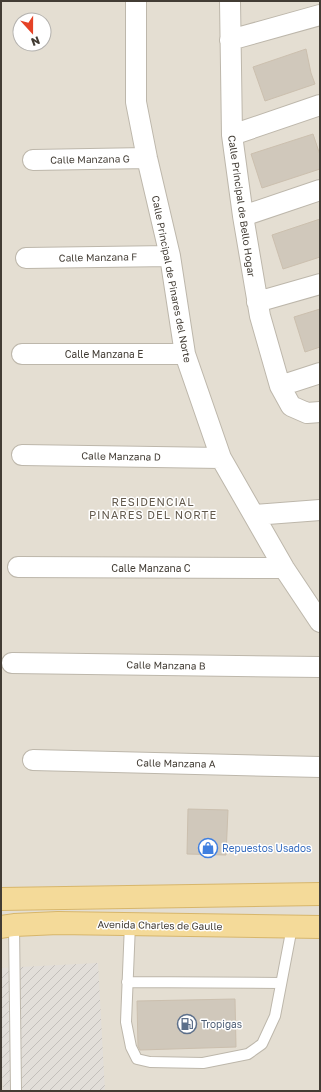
<svg xmlns="http://www.w3.org/2000/svg" width="321" height="1092" font-family="'Golos Text',sans-serif">
<defs>
<pattern id="industrial-furrows" width="10" height="10" patternUnits="userSpaceOnUse"><rect width="10" height="10" fill="#e2ded9"/><path d="M-1 1l2-2M0 10L10 0M9 11l2-2" fill="none" stroke="#c3bfbb"/></pattern>
</defs>
<rect width="100%" height="100%" fill="#f0ece4"/>
<path fill="#e4ded2" fill-rule="evenodd" d="M 1,1 L 320,1 L 320,1091 L 1,1091 ZM 20,20 L 44,20 L 44,44 L 20,44 Z"/>
<path fill="url(#industrial-furrows)" d="M 98,963 L 105,1091 L 3,1091 L 1,1060 L 1,968 Z"/>
<path fill="#d0c8bb" stroke="#cbbfae" d="M 306,49 L 311,73 L 315,84 L 265,101 L 253,67 Z
M 313,134 L 320,155 L 320,169 L 262,188 L 251,154 Z
M 320,219 L 320,257 L 283,269 L 272,235 Z
M 320,309 L 320,347 L 305,352 L 294,317 Z
M 188,809 L 228,810 L 226,855 L 187,854 Z
M 235,999 L 236,1047 L 140,1050 L 138,1046 L 137,1001 Z"/>
<g fill="none" stroke-linecap="round" stroke-linejoin="round">
<defs>
<path id="service" d="M 130,924 L 126,1022 L 131,1047 L 137,1059 L 150,1062 L 203,1063 L 248,1054 L 262,1044 L 275,1016 L 292,927
M 14,925 L 16,1091
M 127,982 L 281,983"/>
<path id="minor" d="M 136,1 L 136,102 L 147,158 L 170,256 L 185,354 L 221,458 L 284,568 L 320,622
M 230,1 L 232,135 L 243,216 L 260,316 L 280,386 L 291,406 L 307,413 L 320,412
M 230,40 L 320,15
M 232,135 L 320,105
M 33,160 L 147,158
M 243,216 L 320,190
M 26,258 L 170,256
M 257,302 L 320,284
M 22,354 L 185,354
M 280,386 L 320,373
M 22,455 L 221,458
M 254,515 L 320,510
M 18,567 L 284,568
M 12,663 L 320,667
M 33,760 L 320,767"/>
<path id="primary" d="M 1,899 L 320,894
M 1,927 L 14,925 L 58,923 L 320,927"/>
</defs>
<use href="#service" stroke="#bdb7ab" stroke-width="12"/>
<use href="#minor" stroke="#bdb7ab" stroke-width="22"/>
<use href="#primary" stroke="#d7b66b" stroke-width="24"/>
<use href="#service" stroke="#fff" stroke-width="10"/>
<use href="#minor" stroke="#fff" stroke-width="20"/>
<use href="#primary" stroke="#f4da99" stroke-width="22"/>
</g>
<defs>
<symbol id="shop-ring" viewBox="-11 -11 22 22"><circle r="9.5" fill="#fff" stroke="#3f7fe0" stroke-width="1.5"/><path d="M-5-2.5h2.3a2.7 3.5 0 0 1 5.4 0H5L5.5 6h-11ZM-1.5-2.5h3a1.5 2.3 0 0 0-3 0Z" fill="#3f7fe0"/></symbol>
<symbol id="fuel-ring" viewBox="-11 -11 22 22"><circle r="9.5" fill="#fff" stroke="#5c6f8a" stroke-width="1.5"/><path d="M-5.5-6h7V0h2V4h1.3V-2.5L3-4.5l.8-.8L6-3V5H2.5V1h-1V6h-7ZM-4.2-4.7v3.2H.2V-4.7Z" fill="#5c6f8a"/></symbol>
</defs>
<g fill-rule="evenodd">
<use href="#shop-ring" x="197" y="837" width="22" height="22"/>
<use href="#fuel-ring" x="176" y="1013" width="22" height="22"/>
</g>
<g text-anchor="middle" dominant-baseline="central" stroke-width="3" stroke-linejoin="round" paint-order="stroke">
<g font-size="10" fill="#423c34" stroke="#fff">
<text transform="translate(90 159) rotate(-1)">Calle Manzana G</text>
<text transform="translate(242 206) rotate(82)">Calle Principal de Bello Hogar</text>
<text transform="translate(98 257) rotate(-1)">Calle Manzana F</text>
<text transform="translate(172 279) rotate(79)">Calle Principal de Pinares del Norte</text>
<text x="104" y="354">Calle Manzana E</text>
<text transform="translate(121 456) rotate(1)">Calle Manzana D</text>
<text x="151" y="568">Calle Manzana C</text>
<text transform="translate(166 665) rotate(1)">Calle Manzana B</text>
<text transform="translate(176 763) rotate(1)">Calle Manzana A</text>
<text transform="translate(160 925) rotate(1)">Avenida Charles de Gaulle</text>
</g>
<g font-size="10" fill="#366cbe" stroke="#fff" text-anchor="start">
<text x="222" y="848">Repuestos Usados</text>
</g>
<g font-size="10" fill="#4e5e75" stroke="#fff" text-anchor="start">
<text x="201" y="1024">Tropigas</text>
</g>
<g font-size="11" letter-spacing="1" fill="#635a4d" stroke="#fff">
<text x="153" y="501">RESIDENCIAL<tspan x="153" dy="13">PINARES DEL NORTE</tspan></text>
</g>
</g>
<rect width="321" height="1092" fill="none" stroke="#423c34" stroke-width="4"/>
<g transform="translate(32 32) rotate(159)"><circle r="19" fill="#ffffff" stroke="#b3b1ae"/>
<path d="M0-3L7 15L0 10L-7 15Z" fill="#e54226"/>
<text y="-6" font-size="11" font-weight="bold" text-anchor="middle" fill="#423c34">N</text>
</g>
</svg>
